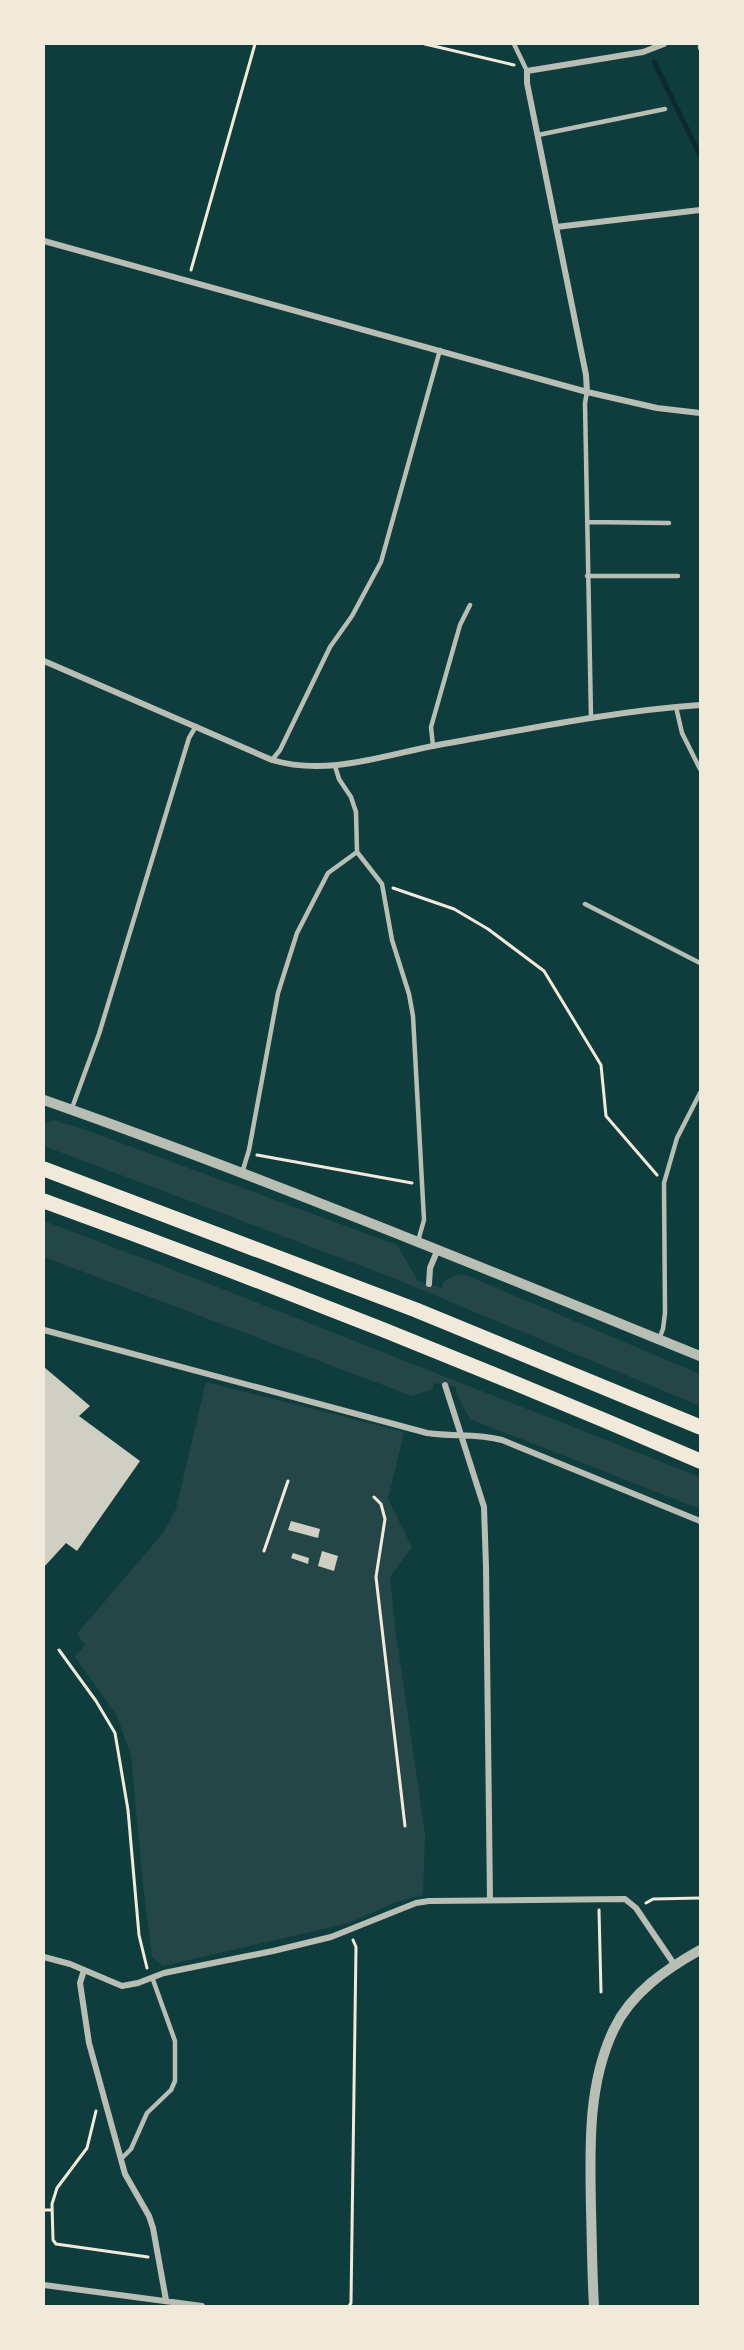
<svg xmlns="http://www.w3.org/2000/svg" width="744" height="2350" font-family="Roboto,sans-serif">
<rect width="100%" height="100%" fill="#0f3d3e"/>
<path fill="#244646" d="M 53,1120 L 83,1129 L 397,1245 L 418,1281 L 442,1288 L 443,1282 L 457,1274 L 468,1276 L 700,1374 L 700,1406 L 391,1277 L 44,1146 L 44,1124 Z
M 44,1221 L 192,1277 L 700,1477 L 700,1509 L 470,1419 L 457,1395 L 456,1387 L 433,1383 L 433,1389 L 412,1396 L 44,1257 Z
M 206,1382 L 404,1432 L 388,1499 L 412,1547 L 390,1577 L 395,1627 L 425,1834 L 423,1895 L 396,1902 L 349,1923 L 163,1966 L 152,1957 L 143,1885 L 131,1756 L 117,1716 L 75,1657 L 85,1645 L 77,1634 L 163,1533 L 176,1509 Z"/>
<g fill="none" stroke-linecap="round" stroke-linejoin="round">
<path stroke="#0a2a2b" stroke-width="5" d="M 654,62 L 700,155"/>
</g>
<path fill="#cfcfc3" d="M 44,1367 L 90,1406 L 79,1416 L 140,1461 L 77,1551 L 66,1543 L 44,1567 Z
M 291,1521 L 320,1529 L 318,1538 L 288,1530 Z
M 322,1551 L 338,1556 L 334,1571 L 318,1566 Z
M 293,1553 L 309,1558 L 308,1564 L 291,1558 Z"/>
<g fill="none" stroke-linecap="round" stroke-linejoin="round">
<path stroke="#f1e9da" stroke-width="3" d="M 425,44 L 514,65
M 191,270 L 255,44
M 393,888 L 454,909 L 488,929 L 544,971 L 601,1065 L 606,1116 L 657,1175
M 257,1155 L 412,1183
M 374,1497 L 381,1504 L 385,1519 L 376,1577 L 405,1826
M 264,1551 L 288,1481
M 59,1650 L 96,1701 L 115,1733 L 128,1810 L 139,1935 L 147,1968
M 646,1903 L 653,1899 L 700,1898
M 599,1910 L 601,1992
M 96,2111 L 87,2148 L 57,2188 L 52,2204 L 53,2240 L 56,2244 L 148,2257
M 44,2210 L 52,2210
M 349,2306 L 351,2303 L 356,1947 L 353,1940"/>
<path stroke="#b8beb3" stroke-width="4.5" d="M 514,44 L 527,71
M 700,44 L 700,48
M 538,135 L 665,109
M 587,392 L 585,403 L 591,717
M 587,522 L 669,523
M 587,576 L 678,576
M 676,707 L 682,733 L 700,769
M 433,746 L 431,727 L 460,625 L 470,605
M 272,760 L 280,750 L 330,647 L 352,616 L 381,562 L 440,350
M 335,766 L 339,779 L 351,797 L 356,812 L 357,852 L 382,884 L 392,940 L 409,994 L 413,1016 L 424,1220 L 418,1241
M 585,904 L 700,963
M 72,1108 L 99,1034 L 189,738 L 196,726
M 242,1173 L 249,1150 L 278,993 L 297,933 L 328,873 L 357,852
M 659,1339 L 663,1329 L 665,1313 L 664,1183 L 677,1138 L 700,1093
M 121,2159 L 131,2149 L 147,2113 L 171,2090 L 175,2081 L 175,2041 L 152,1977"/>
<path stroke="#b8beb3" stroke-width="6" d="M 556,227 L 700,210
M 44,241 L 587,392 L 657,408 L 700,413
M 587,392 L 586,375 L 527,83 L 527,71 L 643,52 L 664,44
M 44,661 L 272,760 C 329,777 387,754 443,744 C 528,729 614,711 700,705
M 429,1284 L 430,1268 L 438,1249
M 44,1330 L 427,1433 C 453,1437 476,1433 502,1440 L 700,1521
M 445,1385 L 484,1507 L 486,1567 L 490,1900
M 44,1957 L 70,1964 L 122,1986 L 138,1983 L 164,1973 L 273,1951 L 331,1937 L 416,1903 L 429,1901 L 625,1899 L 636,1908 L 674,1964
M 84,1970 L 80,1983 L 89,2043 L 125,2174 L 149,2216 L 153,2228 L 166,2300
M 44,2285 L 202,2306"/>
<path stroke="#b8beb3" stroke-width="10" d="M 44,1100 C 265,1178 483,1268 700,1356
M 594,2306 C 592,2274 592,2242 591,2210 C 590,2150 587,2085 614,2029 C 631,1993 666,1969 700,1950"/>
<path stroke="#f1e9da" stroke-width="15" d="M 44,1169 L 416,1310 L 700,1427
M 44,1201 C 265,1281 484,1368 700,1461"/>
</g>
<rect width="744" height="2350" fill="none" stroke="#f1e9da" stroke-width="90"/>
</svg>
